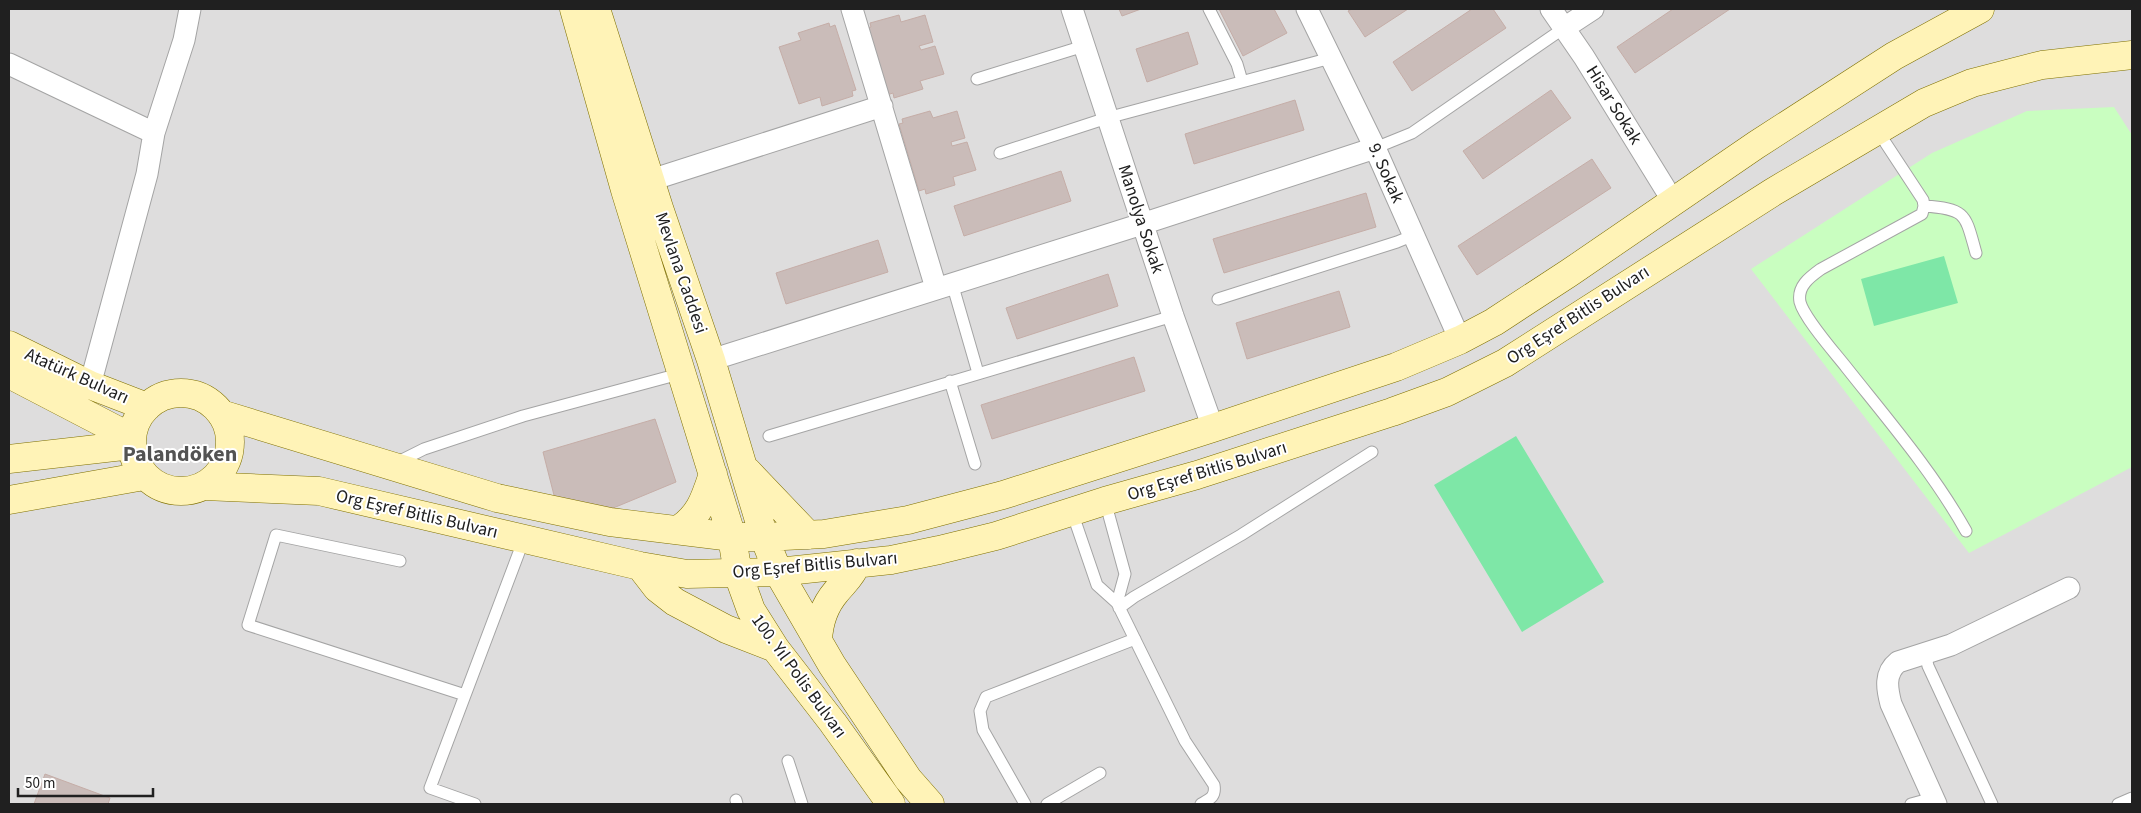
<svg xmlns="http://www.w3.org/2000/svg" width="2141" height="813" font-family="'Source Sans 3',sans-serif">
<rect width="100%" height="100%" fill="#f2ebe6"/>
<path fill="#dedddd" d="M 9,9 L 2132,9 L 2132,804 L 9,804 Z"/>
<path fill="#c9fec0" d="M 2114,107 L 2132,135 L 2132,467 L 1969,553 L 1751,269 L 1932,153 L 2027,111 Z"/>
<path fill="#7ee7a7" d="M 1944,256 L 1958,303 L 1874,326 L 1861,279 Z
M 1516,436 L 1604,582 L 1522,632 L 1434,485 Z"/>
<path fill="#cabcb9" stroke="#c5ada7" d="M 1119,9 L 1141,9 L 1122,16 Z
M 1219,9 L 1274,9 L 1287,33 L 1243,56 Z
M 1352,9 L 1408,9 L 1365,37 L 1348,11 Z
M 1472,9 L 1493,9 L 1506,28 L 1412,91 L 1393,62 Z
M 1673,9 L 1730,9 L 1635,73 L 1617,47 Z
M 899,15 L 901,22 L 925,15 L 933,42 L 919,46 L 921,50 L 935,46 L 944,74 L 920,81 L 923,89 L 894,98 L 893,93 L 887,95 L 867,28 L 871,27 L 870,23 Z
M 829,23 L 830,27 L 835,25 L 856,90 L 852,91 L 853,96 L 822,106 L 820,97 L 799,104 L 779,47 L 801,40 L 798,33 Z
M 1188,32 L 1198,64 L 1147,82 L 1136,49 Z
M 1551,90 L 1571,118 L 1483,179 L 1463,151 Z
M 1295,100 L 1304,130 L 1194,164 L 1185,134 Z
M 930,111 L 933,118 L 957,111 L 965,138 L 951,142 L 952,146 L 967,142 L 976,170 L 953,177 L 955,185 L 926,194 L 925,189 L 919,191 L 899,124 L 903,123 L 902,119 Z
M 1592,159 L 1611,188 L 1477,275 L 1458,246 Z
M 1061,171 L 1071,201 L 964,236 L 954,206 Z
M 1366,193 L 1376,227 L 1224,273 L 1213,239 Z
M 878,240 L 888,272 L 786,304 L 776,273 Z
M 1108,274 L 1118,306 L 1017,339 L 1006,308 Z
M 1339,291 L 1350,327 L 1247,359 L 1236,323 Z
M 1134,357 L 1145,391 L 992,439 L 981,405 Z
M 655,419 L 676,482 L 606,511 L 557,507 L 543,452 Z
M 45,774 L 110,798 L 108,804 L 34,804 Z"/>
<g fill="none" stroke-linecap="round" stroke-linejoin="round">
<defs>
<path id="lane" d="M 1209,9 L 1237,64 L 1242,81
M 977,79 L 1084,46
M 1877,130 L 1923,200 L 1924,206 L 1922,214 L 1821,269 C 1810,277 1797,286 1800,302 C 1804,318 1835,353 1846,367 C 1888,420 1933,472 1966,531
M 1375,148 L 1412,133 L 1564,28
M 1000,153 L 1107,118 L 1331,58
M 1924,206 C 1967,209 1965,214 1976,253
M 952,283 L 978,373
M 1218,299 L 1397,242 L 1414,235
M 950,381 L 975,464
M 769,436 L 1173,316
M 396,463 L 424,449 L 523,416 L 683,373
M 1105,501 L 1125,574 L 1117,603
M 1072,512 L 1097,585 L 1117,603 L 1185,741 L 1214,785 C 1216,797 1210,799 1201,804
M 400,561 L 276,535 L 248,625 L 465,695
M 1119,608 L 1134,597 L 1241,535 L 1372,452
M 1925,653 L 1928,666 L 1992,804
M 788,761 L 802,804
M 736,800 L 737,804
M 475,804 L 430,788 L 524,539
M 1025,804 L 983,730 L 980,711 L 986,697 L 1135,639
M 1047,804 L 1100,773
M 1911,804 L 1933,798
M 2118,804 L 2132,798"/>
<path id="street" d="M 852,9 L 936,288
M 1072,9 L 1173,316 L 1213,428
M 1307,9 L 1375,148 L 1460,340
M 1551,9 L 1584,57 L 1674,203
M 1564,28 L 1593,9
M 9,64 L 154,133
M 651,180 L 882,106
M 711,360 L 1142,224 L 1375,148
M 90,385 L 147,174 L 154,133 L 184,40 L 190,9
M 1936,804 L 1891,704 C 1887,689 1884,673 1898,662 L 1951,645 L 2069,588"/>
<path id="secondary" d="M 574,9 L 625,190 L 732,537 L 738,574 L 751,610 L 775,648 L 833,723 L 891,804
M 596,9 L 659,208 L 711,360 L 764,537 L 778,572 L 832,665 L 908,779 L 930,804
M 9,345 L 90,385 L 147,407
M 9,374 L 132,438
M132 442a49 49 0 1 1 98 0a49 49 0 1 1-98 0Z
M 221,414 L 497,498 L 610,522 L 732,537 L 764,537 L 824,534 L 908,520 L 1003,495 L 1213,428 L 1396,367 L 1460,340 L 1494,322 L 1569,273 L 1756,145 L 1894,56 L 1980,9
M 9,459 L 132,445
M 747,471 L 808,535
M 204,486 L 319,491 L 640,566 L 687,574 L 778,572 L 891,560 L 939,550 L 996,536 L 1105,501 L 1197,475 L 1392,412 L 1447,392 L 1505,363 L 1773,192 L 1924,103 L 1972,83 L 2042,65 L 2132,55
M 9,500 L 144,476
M 678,530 C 700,516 705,498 713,474
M 640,566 L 657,588 L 675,602 L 726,629 L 775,648
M 818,640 C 819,622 824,606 836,592 C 844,582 852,576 857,563"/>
</defs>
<use href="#lane" stroke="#a4a4a4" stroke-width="13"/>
<use href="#street" stroke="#a4a4a4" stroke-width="23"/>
<use href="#secondary" stroke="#7f7000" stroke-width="29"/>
<use href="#lane" stroke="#fff" stroke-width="11"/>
<use href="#street" stroke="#fff" stroke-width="21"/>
<use href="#secondary" stroke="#fff3b7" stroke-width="28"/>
</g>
<g text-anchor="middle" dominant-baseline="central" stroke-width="4" stroke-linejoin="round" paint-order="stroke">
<g font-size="18" fill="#202020" stroke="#fff">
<text transform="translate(1614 105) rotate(58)">Hisar Sokak</text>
<text transform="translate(1386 173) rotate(66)">9. Sokak</text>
<text transform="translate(1141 219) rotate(72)">Manolya Sokak</text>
<text transform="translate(681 273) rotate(71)">Mevlana Caddesi</text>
<text transform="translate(1578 315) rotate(-33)">Org Eşref Bitlis Bulvarı</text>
<text transform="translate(77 376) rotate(24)">Atatürk Bulvarı</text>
<text transform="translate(1207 471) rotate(-17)">Org Eşref Bitlis Bulvarı</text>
<text transform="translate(417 514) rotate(13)">Org Eşref Bitlis Bulvarı</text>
<text transform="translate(815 565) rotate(-5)">Org Eşref Bitlis Bulvarı</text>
<text transform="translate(799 676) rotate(54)">100. Yıl Polis Bulvarı</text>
</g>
<g font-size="22" font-weight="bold" fill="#535353" stroke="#fff">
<text x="180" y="454">Palandöken</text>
</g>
</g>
<rect width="2141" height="813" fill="none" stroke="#202020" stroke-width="20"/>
<path d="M18 788v8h135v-8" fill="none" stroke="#202020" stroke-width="2.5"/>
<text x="25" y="788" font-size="15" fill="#202020" stroke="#ffffff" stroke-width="4" paint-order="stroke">50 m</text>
</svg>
